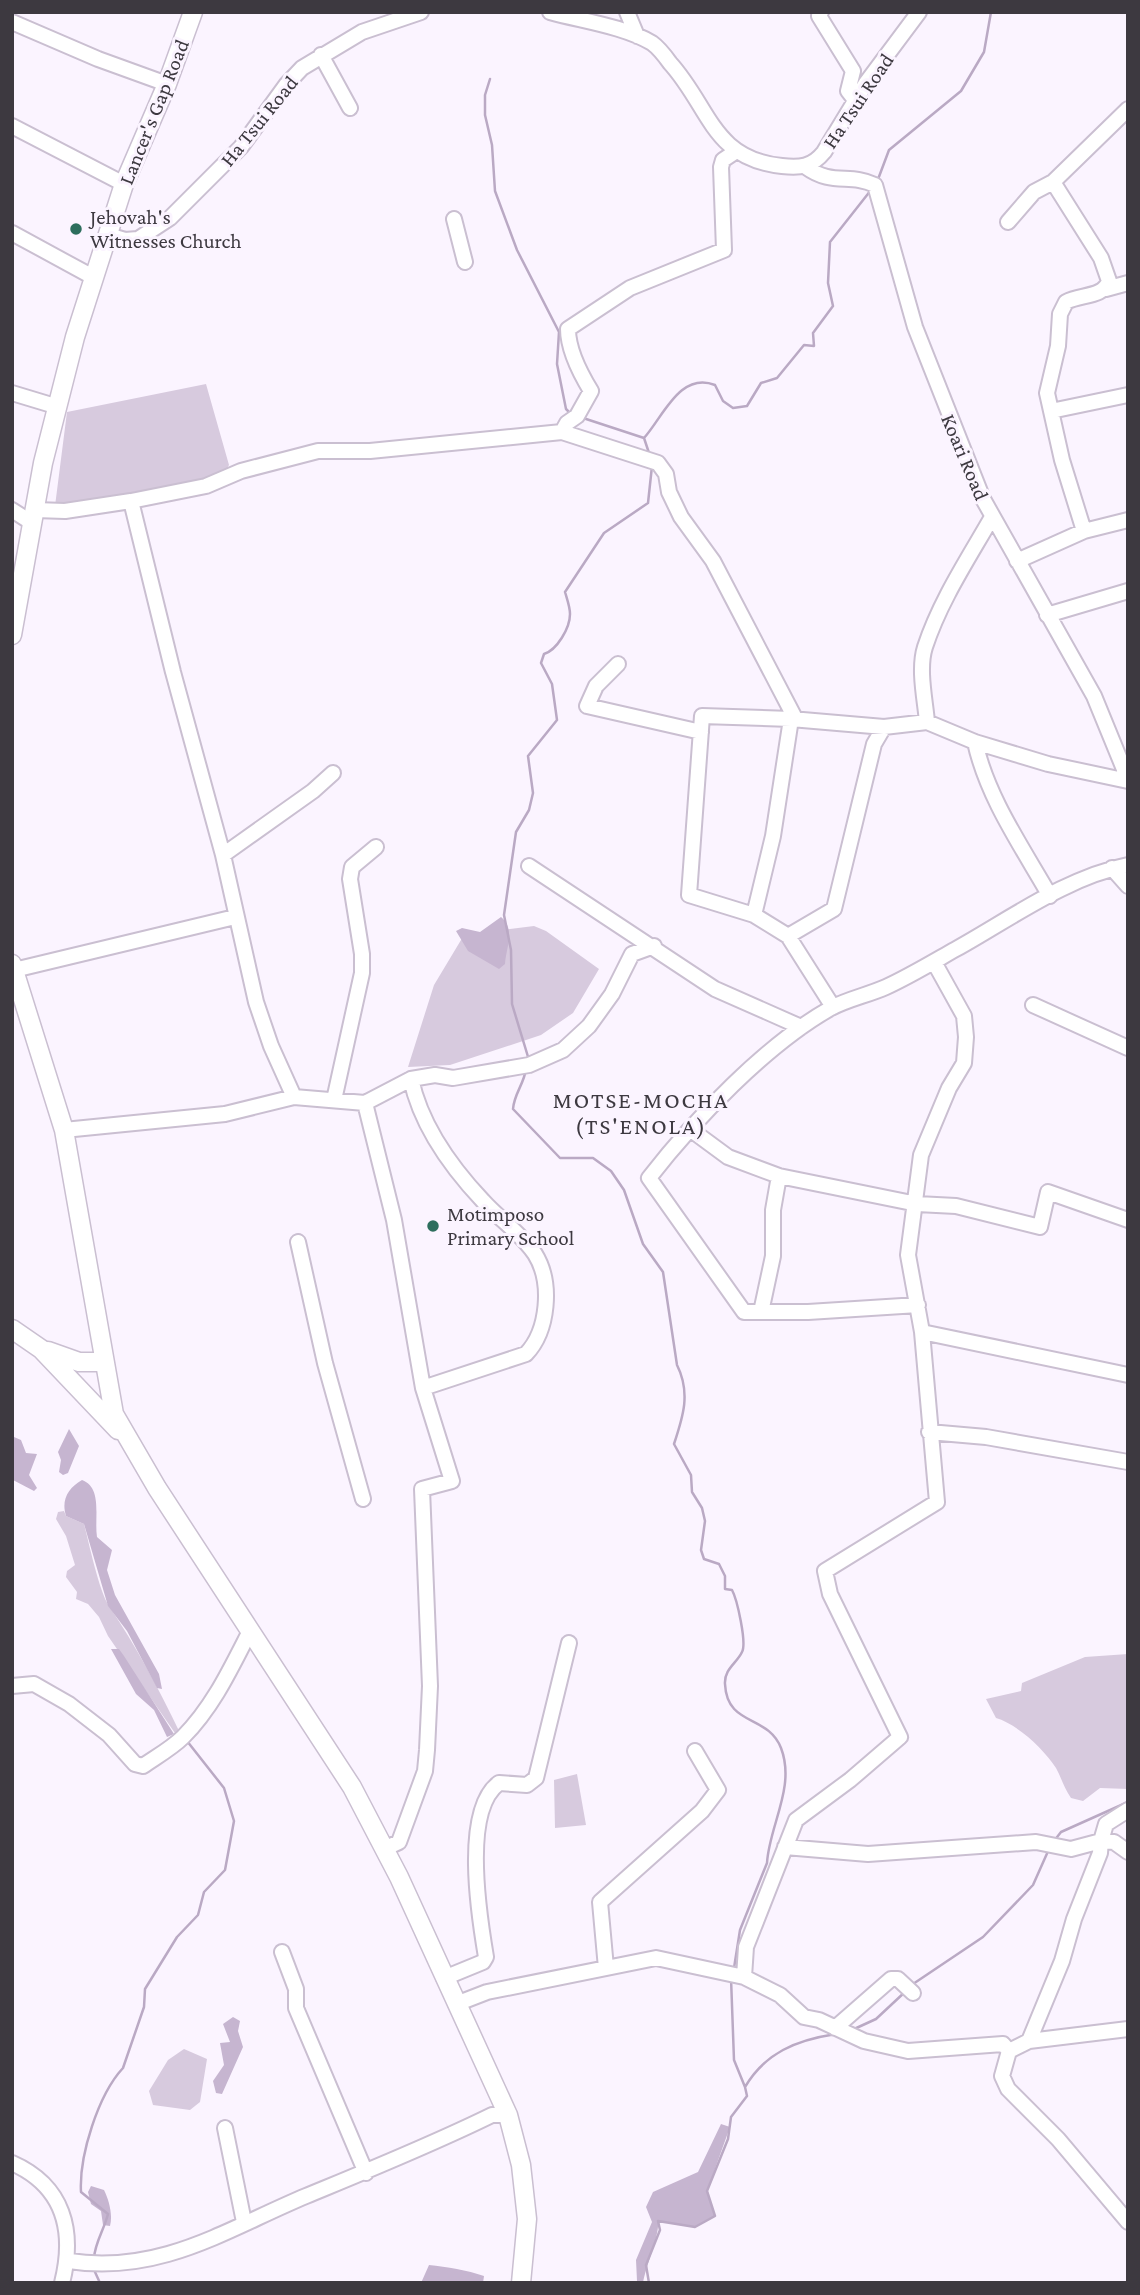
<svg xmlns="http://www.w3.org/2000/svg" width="1140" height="2295" font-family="'Crimson Pro',serif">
<rect width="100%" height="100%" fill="#fbf4ff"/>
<path fill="#d7cade" d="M 206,384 L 229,465 L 223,476 L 55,506 L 67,412 Z
M 534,926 L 546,931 L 599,969 L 573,1013 L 541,1035 L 450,1065 L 408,1067 L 434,985 L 464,935 Z
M 64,1511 L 66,1516 L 84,1524 C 89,1543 99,1591 109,1606 C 136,1646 159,1689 180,1733 L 177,1736 L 108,1636 L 99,1617 L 88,1604 L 76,1599 L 77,1592 L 66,1577 L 67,1571 L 75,1565 L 66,1536 L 56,1519 L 58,1512 Z
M 1128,1654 L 1128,1789 L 1100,1788 L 1083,1801 L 1071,1798 C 1064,1788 1061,1777 1056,1768 C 1044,1749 1017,1724 996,1718 L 986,1699 L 1021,1691 L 1022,1683 L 1085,1657 Z
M 577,1774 L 586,1825 L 555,1828 L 554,1780 Z
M 184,2049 L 207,2059 L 200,2102 L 190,2110 L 153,2105 L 149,2091 L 168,2060 Z"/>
<path fill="#c6b5d0" d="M 501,917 C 516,930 506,947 505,964 L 499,969 L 468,951 L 456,931 L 462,928 L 480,932 Z
M 69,1429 L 79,1446 L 68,1473 L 63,1475 L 59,1472 L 61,1460 L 58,1452 Z
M 14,1437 L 21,1440 L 26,1453 L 37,1454 L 29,1475 L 37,1488 L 34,1491 L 13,1480 Z
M 82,1480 C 103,1488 94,1518 97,1537 L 112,1550 L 107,1570 L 115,1595 L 159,1674 L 162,1689 L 157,1688 L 127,1631 L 108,1606 L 84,1524 L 66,1516 C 61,1500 68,1488 82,1480 Z
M 111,1649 L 119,1649 L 124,1656 L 174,1734 L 167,1737 L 154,1710 L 136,1694 Z
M 233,2017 L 240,2021 L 238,2031 L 243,2047 L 222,2094 L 216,2093 L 213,2081 L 224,2065 L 220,2043 L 230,2042 L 223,2024 Z
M 721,2124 L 730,2127 L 707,2191 L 715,2216 L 695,2227 L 658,2221 C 660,2234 646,2265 643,2283 L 637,2281 L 636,2260 L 652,2222 L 646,2207 L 653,2192 L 698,2172 Z
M 91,2186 L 104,2190 C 109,2200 113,2215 110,2226 L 103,2225 L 101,2211 L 91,2204 L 88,2192 Z
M 429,2265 C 447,2267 467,2270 484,2276 L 483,2283 L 421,2283 Z"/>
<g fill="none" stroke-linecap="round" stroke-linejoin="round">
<path stroke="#baa9c4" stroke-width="2.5" d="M 490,79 L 485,95 L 485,115 L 492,145 L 495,191 L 517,250 L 559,332 L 557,364 L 566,409 L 571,414
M 877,182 L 889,150 L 961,91 L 984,52 L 991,12
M 580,417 L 644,438
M 649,453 L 644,438 C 663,417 680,371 715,385 L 723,401 L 733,408 L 747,406 L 761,383 L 777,378 L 804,345 L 814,346 L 813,333 L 833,306 L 828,283 L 830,242 L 871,190
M 529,1060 L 512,1004 L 511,950 L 504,915 L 516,832 L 529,810 L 533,793 L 528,756 L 557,720 L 552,684 L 541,663 L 544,654 C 557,650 570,628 570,614 C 570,607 567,599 565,592 L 604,533 L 648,503 L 652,466
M 526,1069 C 524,1084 514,1094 513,1109 L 560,1158 L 593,1158 L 611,1171 L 624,1190 L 643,1244 L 663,1272 L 677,1365 C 691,1393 683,1417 674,1444 L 691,1475 L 692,1492 L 702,1508 L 705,1521 L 701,1550 L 704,1559 L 719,1564 L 725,1576 L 725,1589 L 732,1590 C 737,1599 747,1643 742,1652 C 737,1663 724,1669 725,1684 C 727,1727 768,1714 781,1748 C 796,1787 769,1826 767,1863 L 740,1930 L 734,1968
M 1054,1841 L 1061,1832 L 1128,1802
M 731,1978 L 734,2060 L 745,2087
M 913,1984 L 983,1937 L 1033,1885 L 1049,1849
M 852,2030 L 876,2019 L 906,1991
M 94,2258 C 95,2242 104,2230 108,2214 L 81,2192 C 79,2156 98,2095 123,2068 L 144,2007 L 145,1989 L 177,1937 L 198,1915 L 204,1892 L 225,1870 L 234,1821 L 224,1788 L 187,1741
M 95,2272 L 100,2283
M 649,2283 L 646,2265 L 660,2230 L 658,2221 L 695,2227 L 715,2216 L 707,2191 L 728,2139 L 731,2117 L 747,2096 L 745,2087 C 765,2053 796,2040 836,2034"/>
<defs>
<path id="minor" d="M 550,12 C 582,21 623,26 652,43 C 659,48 665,56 670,63 C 710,107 712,159 782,166 C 800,168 812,167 824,152 L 866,83 L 919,12
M 627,12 L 637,36
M 821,12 L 819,16 L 853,71 L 848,91 L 855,100
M 12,22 L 98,59 L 167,84
M 321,55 L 350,108
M 12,126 L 124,184
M 806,167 C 832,186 850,173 875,185 L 915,327 L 983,499 L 1094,696 L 1128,779
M 454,219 L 465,262
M 1008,222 L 1034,192 L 1053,182
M 12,233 L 93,277
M 108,235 L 125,240 L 138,239 L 170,218 L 241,147 L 286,85 L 302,68 L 362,32 L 421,12
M 1106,289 L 1128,283
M 12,393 L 55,406
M 1051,411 L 1128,395
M 562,432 L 567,423 L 577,416 L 591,391 C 580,373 568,350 568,329 L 630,288 L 724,250 L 721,167 L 723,160 L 735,152
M 131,501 L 173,672 L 223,855 L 256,1002 L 271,1046 L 294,1097
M 12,510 L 32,523
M 35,510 L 65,511 L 131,501 L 206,486 L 241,471 L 318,451 L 370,451 L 562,432 L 658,463 L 666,474 L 669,492 L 681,517 L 713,561 L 796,720
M 1084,531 L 1062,460 L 1047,393 L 1058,346 L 1060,314 L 1066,302 C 1080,294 1103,298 1109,281 L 1101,258 L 1053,182 L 1128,109
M 1017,561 L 1084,531 L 1128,520
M 1047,615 L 1128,591
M 618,664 L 596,686 L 587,706 L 701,732
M 927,722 C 925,699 918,669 925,647 C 940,601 968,559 992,517
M 975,742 C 987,797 1022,847 1050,896
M 223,855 L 313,791 L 333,773
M 529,866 L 715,989 L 801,1027
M 1112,868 L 1128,886
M 754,915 L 773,836 L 791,719
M 788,936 L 834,909 L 874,744 L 884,727
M 14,970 L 235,917
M 1033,1005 L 1128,1048
M 833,1007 L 788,936 L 754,915 L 689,895 L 702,716 L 791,719 L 884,727 L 927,722 L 975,742 L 1048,764 L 1128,781
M 411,1079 C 421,1126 450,1166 483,1201 C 499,1219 522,1234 535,1254 C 553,1283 548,1331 526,1354 L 423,1388
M 334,1100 L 362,973 L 362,954 L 350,879 L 352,867 L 376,847
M 365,1103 L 394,1220 L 423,1388 L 452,1481 L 422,1489 L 430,1686 L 427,1750 L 425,1771 L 399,1842 L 384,1849
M 690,1129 L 728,1157 L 779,1176 L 917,1204 L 956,1206 L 1040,1227 L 1048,1192 L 1128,1220
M 64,1130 L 225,1114 L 294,1097 L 365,1103 L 411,1079 L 435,1075 L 453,1078 L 529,1065 L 563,1050 L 589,1026 L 612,994 L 632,954 L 654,946
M 298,1242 L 325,1363 L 363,1499
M 918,1305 L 808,1312 L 744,1312 L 649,1178 C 694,1120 767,1044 831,1008 C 848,999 868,995 886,987 C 910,976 933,962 956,949 C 1010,919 1067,877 1128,865
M 761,1312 L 773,1256 L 773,1210 L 779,1176
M 922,1332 L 1128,1375
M 929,1432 L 986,1437 L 1128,1462
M 12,1686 L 34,1684 L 69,1704 L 109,1735 L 135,1764 L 143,1766 C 156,1757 172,1748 183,1737 C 213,1707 231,1668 250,1631
M 785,1847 L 868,1854 L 1036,1842 L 1071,1849 L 1101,1841 L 1106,1824 L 1128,1810
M 1128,1852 L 1114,1842 L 1101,1841 L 1100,1853 L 1074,1919 L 1062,1961 L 1029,2041 L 1009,2051 L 1002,2076 L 1008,2089 L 1058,2139 L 1128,2222
M 282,1952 L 296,1989 L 296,2008 L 366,2173
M 606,1968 L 600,1902 L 702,1811 L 718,1790 L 695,1751
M 744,1977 L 746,1947 L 796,1820 L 850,1780 L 900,1737 L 830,1594 L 825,1571 L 937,1502 L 922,1332 L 908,1255 L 921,1155 L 949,1088 L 964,1063 L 966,1037 L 964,1016 L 934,962
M 444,1978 L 483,1962 L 486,1957 C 479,1916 462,1810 499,1783 L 527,1785 L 536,1778 L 569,1643
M 456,2004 L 487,1992 L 656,1958 L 744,1977 L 780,1995 L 804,2017 L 819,2020 L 864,2041 L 908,2051 L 1003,2044 L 1009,2051
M 835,2028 L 891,1979 L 898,1979 L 913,1993
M 1029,2041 L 1128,2029
M 225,2128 L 244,2222
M 12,2163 C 64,2186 75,2231 62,2283
M 69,2261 C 160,2275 227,2229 306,2196 C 369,2170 431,2145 492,2115 L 508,2115"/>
<path id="major" d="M 12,635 L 43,463 L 75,337 L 124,184 L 167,84 L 193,12
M 12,964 L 64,1130 L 114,1414 L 157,1488 L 352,1787 L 399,1877 L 508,2115 L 521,2165 L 527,2219 L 521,2283
M 12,1329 L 41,1349 L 118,1430
M 48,1351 L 79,1362 L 104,1362"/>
</defs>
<use href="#minor" stroke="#cabfd1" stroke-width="18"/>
<use href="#major" stroke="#cabfd1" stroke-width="21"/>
<use href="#minor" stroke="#fff" stroke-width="14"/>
<use href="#major" stroke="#fff" stroke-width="18"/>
</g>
<g fill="#2d6e5d" stroke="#fbf4ff" stroke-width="2.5">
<circle cx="76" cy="229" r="7"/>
<circle cx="433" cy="1226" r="7"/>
</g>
<g text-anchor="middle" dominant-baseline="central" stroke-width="6" stroke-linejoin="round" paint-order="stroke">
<g font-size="21" fill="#3d3940" stroke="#fbf4ff">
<text transform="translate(858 101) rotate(-56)">Ha Tsui Road</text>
<text transform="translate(154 112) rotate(-68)">Lancer's Gap Road</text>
<text transform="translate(259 121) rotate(-51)">Ha Tsui Road</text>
<text transform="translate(965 457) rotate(67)">Koari Road</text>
</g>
<g font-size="21" fill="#3d3940" stroke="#fbf4ff" text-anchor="start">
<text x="90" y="217">Jehovah's<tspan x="90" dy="24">Witnesses Church</tspan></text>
<text x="447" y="1214">Motimposo<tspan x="447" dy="24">Primary School</tspan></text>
</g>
<g font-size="23" letter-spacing="2" fill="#3d3940" stroke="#fbf4ff">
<text x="641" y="1100">MOTSE-MOCHA<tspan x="641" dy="26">(TS'ENOLA)</tspan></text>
</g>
</g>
<rect width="1140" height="2295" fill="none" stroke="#3d3940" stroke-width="28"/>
</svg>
